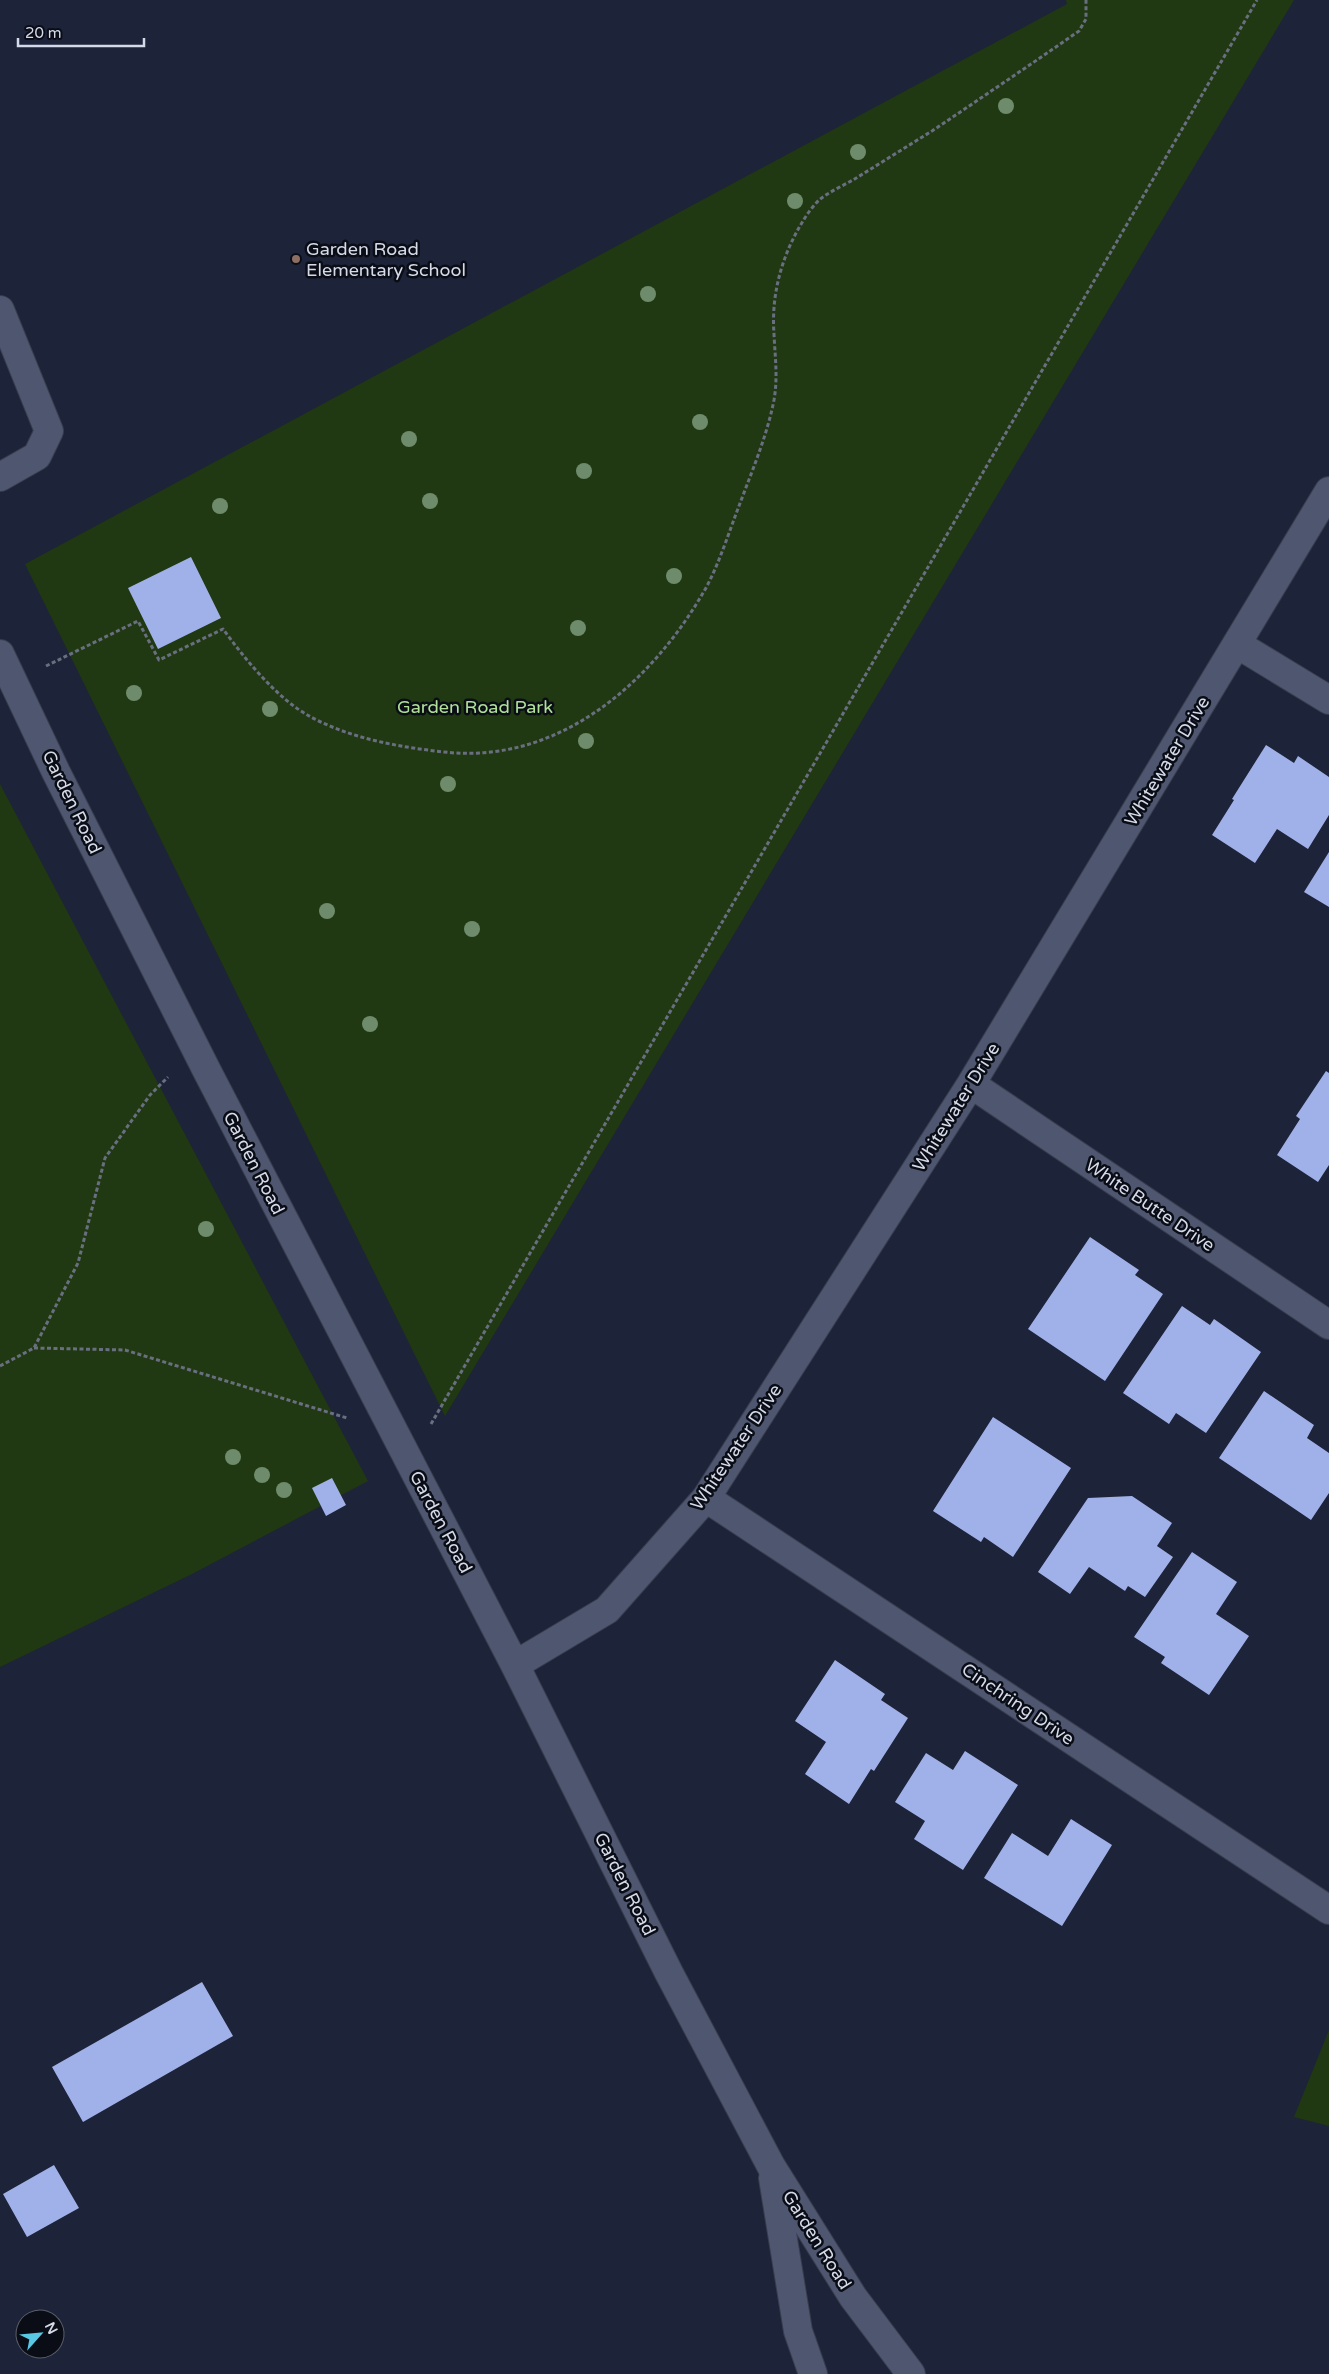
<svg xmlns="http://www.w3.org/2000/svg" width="1329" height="2374" font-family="'Varela Round',sans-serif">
<rect width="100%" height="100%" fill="#1d2338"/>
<path fill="#213912" d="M 1066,0 L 1294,0 L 445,1416 L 25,564 L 1067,4 Z
M 0,784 L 368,1481 L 192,1574 L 0,1667 Z
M 1329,2030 L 1329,2126 L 1294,2117 Z"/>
<path fill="#a0b1e9" d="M 191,557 L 221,618 L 158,649 L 128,588 Z
M 1266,745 L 1294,763 L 1298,756 L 1329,777 L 1329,815 L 1308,849 L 1277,829 L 1255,863 L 1212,835 L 1234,800 L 1232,799 Z
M 1329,852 L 1329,907 L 1304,892 Z
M 1326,1071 L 1329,1073 L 1329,1165 L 1318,1182 L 1277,1155 L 1300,1119 L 1296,1116 Z
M 1090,1237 L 1139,1270 L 1135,1275 L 1163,1294 L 1105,1381 L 1028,1329 Z
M 1182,1306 L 1210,1325 L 1214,1319 L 1261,1352 L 1206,1433 L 1176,1413 L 1169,1424 L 1123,1393 Z
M 1264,1391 L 1314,1425 L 1307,1438 L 1329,1453 L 1329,1493 L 1311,1520 L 1219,1458 Z
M 993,1417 L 1071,1468 L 1013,1557 L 984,1537 L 981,1542 L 933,1511 Z
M 332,1478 L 346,1505 L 326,1516 L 312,1488 Z
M 1132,1496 L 1172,1523 L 1157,1546 L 1173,1557 L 1145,1597 L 1128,1586 L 1125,1591 L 1089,1567 L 1070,1594 L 1038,1572 L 1088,1498 Z
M 1192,1552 L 1237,1582 L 1216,1614 L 1249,1636 L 1209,1695 L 1161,1663 L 1165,1657 L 1134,1637 Z
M 835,1660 L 885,1694 L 881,1700 L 908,1718 L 874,1771 L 871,1769 L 849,1804 L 805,1774 L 826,1742 L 795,1721 Z
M 965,1751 L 1018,1785 L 963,1870 L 914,1839 L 925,1821 L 895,1802 L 926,1753 L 953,1770 Z
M 1071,1819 L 1112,1845 L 1062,1926 L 984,1878 L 1012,1833 L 1048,1856 Z
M 202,1982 L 233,2036 L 83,2122 L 52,2067 Z
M 54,2165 L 79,2208 L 27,2237 L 3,2194 Z"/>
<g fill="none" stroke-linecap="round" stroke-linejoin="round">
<defs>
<path id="minor" d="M 0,310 L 49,431 L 37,456 L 0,477
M 1237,644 L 1329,700
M 0,654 L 56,772 L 207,1071 L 515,1665 L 669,1973 L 771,2166 L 853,2297 L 911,2374
M 971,1084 L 1329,1325
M 706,1498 L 1329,1910
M 515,1665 L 607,1610 L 706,1498 L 971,1084 L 1329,491
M 773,2178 L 798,2331 L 813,2374"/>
</defs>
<use href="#minor" stroke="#383d4f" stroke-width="30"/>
<path stroke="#696f81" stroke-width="3" stroke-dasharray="4 2.5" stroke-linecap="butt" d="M 46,666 L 138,621 L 159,660 L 223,629 C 245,659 277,699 311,717 C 352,739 399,747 444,752 C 560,765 654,681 707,586 C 720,561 729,532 739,506 C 752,471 767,436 774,400 C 778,377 775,357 774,334 C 771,294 782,255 803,221 C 807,214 814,205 819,200 C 829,192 842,186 853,180 C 879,164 906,147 932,131 C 981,98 1030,65 1079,31 L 1086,19 L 1086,0
M 34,1348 L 125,1350 L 347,1418
M 0,1366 L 34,1348 L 78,1263 L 105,1158 L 150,1095 L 168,1077
M 431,1424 L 1257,0"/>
<use href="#minor" stroke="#4f5770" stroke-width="28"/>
</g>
<g fill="#6e8c6c">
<circle cx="1006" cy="106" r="8"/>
<circle cx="858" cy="152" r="8"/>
<circle cx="795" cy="201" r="8"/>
<circle cx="648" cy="294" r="8"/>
<circle cx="700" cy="422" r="8"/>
<circle cx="409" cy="439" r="8"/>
<circle cx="584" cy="471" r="8"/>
<circle cx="430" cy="501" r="8"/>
<circle cx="220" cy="506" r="8"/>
<circle cx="674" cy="576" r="8"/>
<circle cx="578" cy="628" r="8"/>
<circle cx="134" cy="693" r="8"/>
<circle cx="270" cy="709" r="8"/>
<circle cx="586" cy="741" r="8"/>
<circle cx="448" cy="784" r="8"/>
<circle cx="327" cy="911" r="8"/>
<circle cx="472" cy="929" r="8"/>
<circle cx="370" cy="1024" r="8"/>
<circle cx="206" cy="1229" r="8"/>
<circle cx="233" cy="1457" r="8"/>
<circle cx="262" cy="1475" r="8"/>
<circle cx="284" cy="1490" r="8"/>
</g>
<circle fill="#8d6e63" stroke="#0a0d16" stroke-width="2" cx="296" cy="259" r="5"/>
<g text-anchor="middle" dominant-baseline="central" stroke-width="5" stroke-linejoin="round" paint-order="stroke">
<g font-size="18" fill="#d5dae9" stroke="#0a0d16" text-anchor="start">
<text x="306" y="249">Garden Road<tspan x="306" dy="21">Elementary School</tspan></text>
</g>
<g font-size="18" fill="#b0e196" stroke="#0a0d16">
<text x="475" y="707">Garden Road Park</text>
</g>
<g font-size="18" fill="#d5dae9" stroke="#0a0d16">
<text transform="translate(1167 761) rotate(-59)">Whitewater Drive</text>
<text transform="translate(72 802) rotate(64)">Garden Road</text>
<text transform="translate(956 1107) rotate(-58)">Whitewater Drive</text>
<text transform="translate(254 1163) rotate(63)">Garden Road</text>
<text transform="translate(1150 1205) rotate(34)">White Butte Drive</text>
<text transform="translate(736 1447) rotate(-56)">Whitewater Drive</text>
<text transform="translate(441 1522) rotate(62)">Garden Road</text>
<text transform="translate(1018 1704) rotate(34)">Cinchring Drive</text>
<text transform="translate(625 1884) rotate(63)">Garden Road</text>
<text transform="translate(817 2240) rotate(58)">Garden Road</text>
</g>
</g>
<g transform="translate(40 2334) rotate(63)"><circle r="24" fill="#0a0d16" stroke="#5b5f6a"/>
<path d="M0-4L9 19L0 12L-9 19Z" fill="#59c8e4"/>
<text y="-8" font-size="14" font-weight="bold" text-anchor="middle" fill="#d5dae9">N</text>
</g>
<path d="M18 38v8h126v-8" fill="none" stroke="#d5dae9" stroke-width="2.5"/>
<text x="25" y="38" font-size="15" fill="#d5dae9" stroke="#0a0d16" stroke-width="4" paint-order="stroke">20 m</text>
</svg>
